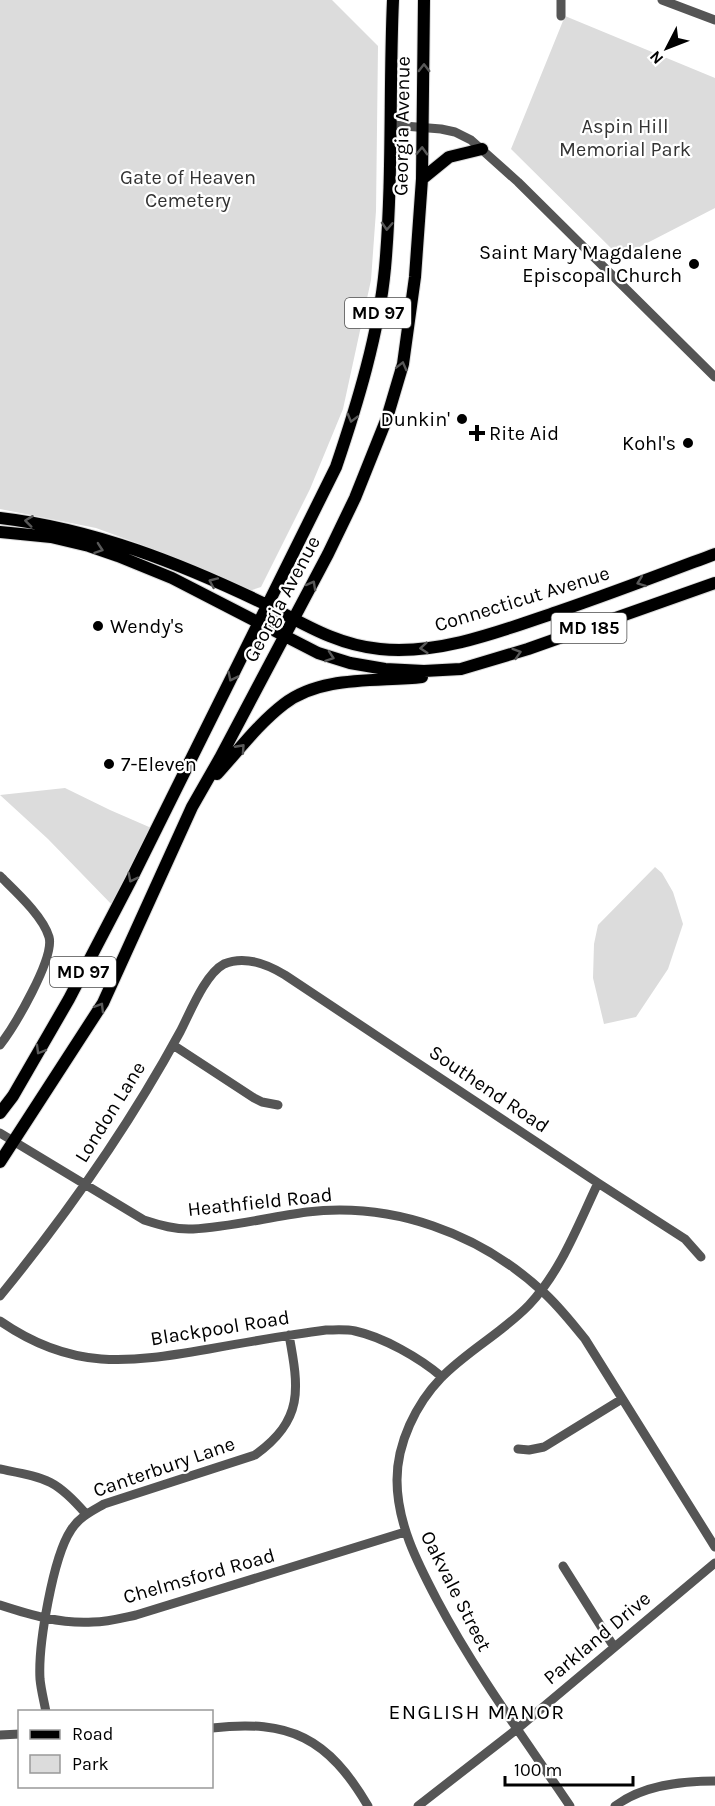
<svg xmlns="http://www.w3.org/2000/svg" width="715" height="1806" font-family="Karla,sans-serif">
<rect width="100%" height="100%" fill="#fff"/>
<path fill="#dcdcdc" d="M 0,0 L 332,0 L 378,46 L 376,211 L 371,280 L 343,409 L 310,489 L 261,587 L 249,591 L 161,552 L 96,528 L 0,509 Z
M 565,16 L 715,78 L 715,208 L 620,257 L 511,149 Z
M 65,788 L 110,810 L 156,830 L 116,909 L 48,839 L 0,795 Z
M 655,867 L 662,873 L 673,892 L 683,924 L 668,969 L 636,1017 L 604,1024 L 593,978 L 594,944 L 598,925 Z"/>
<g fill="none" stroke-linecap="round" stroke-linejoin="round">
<defs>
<path id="major" d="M 422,179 L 449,157 L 482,149
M 0,518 C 94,529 182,564 267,605 C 304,624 337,645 380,649 C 440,655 501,631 557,612 C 610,594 662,574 715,554
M 0,532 L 51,537 L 89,546 L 118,556 L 172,578 L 318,653 L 350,663 L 385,669 L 424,671 L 461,669 L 528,649 L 715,583
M 217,774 C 238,751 258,724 284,704 C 321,675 378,682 422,677
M 0,1113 L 13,1096 L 69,999 L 131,880 L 336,467 C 357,405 379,333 385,268 C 393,179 389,89 393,0
M 0,1162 L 103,1003 L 192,807 L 220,758 L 328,554 L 355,498 L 387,418 L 403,364 L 415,277 L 422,179 L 424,0"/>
</defs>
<use href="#major" stroke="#dbdbdb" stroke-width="14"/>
<path stroke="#555" stroke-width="9" d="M 662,0 L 715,20
M 561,16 L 561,0
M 392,125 L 441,129 L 455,132 L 471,140 L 518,182 L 715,377
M 0,876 C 15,891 43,916 49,937 C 55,958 14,1027 0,1045
M 173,1045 L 254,1098 L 262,1102 L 278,1105
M 0,1133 L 144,1220 C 160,1225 176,1230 193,1229 C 231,1227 269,1217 307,1212 C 393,1202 479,1233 542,1291 C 558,1305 571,1322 585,1339 L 715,1547
M 0,1296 C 67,1214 129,1126 180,1032 C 190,1013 205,974 224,964 C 245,955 267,964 285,975 L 598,1183 L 685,1239 L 701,1257
M 0,1321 C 72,1371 128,1363 209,1349 C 248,1342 287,1335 326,1330 C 335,1330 346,1329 355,1331 C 383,1337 420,1358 442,1377
M 518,1449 L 529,1450 L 544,1447 L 622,1399
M 0,1469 C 45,1478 55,1478 86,1514
M 563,1566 L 614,1647
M 0,1605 C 31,1615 60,1624 93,1622 C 107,1622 122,1618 136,1615 L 405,1532
M 46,1712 C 44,1701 41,1690 40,1679 C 38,1645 53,1557 71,1530 C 79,1517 92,1511 104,1504 L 255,1455 C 304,1420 299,1389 289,1335
M 212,1728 C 290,1719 328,1738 368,1806
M 0,1735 L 20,1734
M 418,1806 L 517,1729 L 715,1563
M 570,1806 C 524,1738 475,1672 437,1600 C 417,1562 397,1523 397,1480 C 397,1443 416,1404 441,1378 C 467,1351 502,1333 529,1305 C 561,1271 578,1225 598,1183
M 615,1806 C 643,1785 681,1781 715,1781"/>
<use href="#major" stroke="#000" stroke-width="12"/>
</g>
<defs><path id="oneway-chevron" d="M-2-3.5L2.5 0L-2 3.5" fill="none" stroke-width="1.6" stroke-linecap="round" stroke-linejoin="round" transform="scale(1.5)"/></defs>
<g stroke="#595959">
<use href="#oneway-chevron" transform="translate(424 68) rotate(-90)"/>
<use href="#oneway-chevron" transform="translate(422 151) rotate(-88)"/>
<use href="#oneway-chevron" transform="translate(387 226) rotate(93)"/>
<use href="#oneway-chevron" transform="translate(402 366) rotate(-76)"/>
<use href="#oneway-chevron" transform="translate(352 418) rotate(105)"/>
<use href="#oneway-chevron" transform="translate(29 521) rotate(-173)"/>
<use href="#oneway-chevron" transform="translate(99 549) rotate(19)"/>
<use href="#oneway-chevron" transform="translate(213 582) rotate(-156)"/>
<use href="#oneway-chevron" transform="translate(641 582) rotate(159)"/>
<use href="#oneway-chevron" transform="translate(312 585) rotate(-61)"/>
<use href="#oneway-chevron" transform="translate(424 648) rotate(175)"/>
<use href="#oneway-chevron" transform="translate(517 653) rotate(-17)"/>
<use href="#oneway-chevron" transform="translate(330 657) rotate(19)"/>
<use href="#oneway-chevron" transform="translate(232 677) rotate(116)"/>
<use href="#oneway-chevron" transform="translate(241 748) rotate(-48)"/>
<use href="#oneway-chevron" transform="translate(132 878) rotate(117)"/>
<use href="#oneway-chevron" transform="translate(100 1007) rotate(-59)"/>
<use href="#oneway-chevron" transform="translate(40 1050) rotate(120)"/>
</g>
<g fill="#000" stroke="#fff" stroke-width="2">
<circle cx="694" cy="264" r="6"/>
<circle cx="462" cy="419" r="6"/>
<path d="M474 424h6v6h6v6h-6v6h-6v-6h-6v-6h6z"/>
<circle cx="688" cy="443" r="6"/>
<circle cx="98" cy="626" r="6"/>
<circle cx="109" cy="764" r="6"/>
</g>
<g text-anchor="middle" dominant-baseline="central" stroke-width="4.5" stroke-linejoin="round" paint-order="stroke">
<g fill="#fff" stroke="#4c4c4c" stroke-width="1.5">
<rect x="345" y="298" width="66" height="30" rx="4.5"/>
<rect x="551.5" y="613" width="75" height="30" rx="4.5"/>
<rect x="50" y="957" width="66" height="30" rx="4.5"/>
</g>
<g font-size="18" font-weight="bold" fill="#000">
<text x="378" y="313">MD 97</text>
<text x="589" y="628">MD 185</text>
<text x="83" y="972">MD 97</text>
</g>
<g font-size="20" fill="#000" stroke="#fff">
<text transform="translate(402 126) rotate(-89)">Georgia Avenue</text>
<text transform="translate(282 599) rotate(-62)">Georgia Avenue</text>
<text transform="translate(522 599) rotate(-17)">Connecticut Avenue</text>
<text transform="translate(489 1089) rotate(34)">Southend Road</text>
<text transform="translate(110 1112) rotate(-58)">London Lane</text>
<text transform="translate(260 1202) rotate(-6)">Heathfield Road</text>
<text transform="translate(220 1328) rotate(-9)">Blackpool Road</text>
<text transform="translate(164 1467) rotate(-19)">Canterbury Lane</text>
<text transform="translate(199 1576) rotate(-16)">Chelmsford Road</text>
<text transform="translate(456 1591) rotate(63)">Oakvale Street</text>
<text transform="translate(597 1638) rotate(-40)">Parkland Drive</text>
</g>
<g font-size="20" fill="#333" stroke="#fff">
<text x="625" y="126">Aspin Hill<tspan x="625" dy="23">Memorial Park</tspan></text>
<text x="188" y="177">Gate of Heaven<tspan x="188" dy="23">Cemetery</tspan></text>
</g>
<g font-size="20" fill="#000" stroke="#fff" text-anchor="end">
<text x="682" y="252">Saint Mary Magdalene<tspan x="682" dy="23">Episcopal Church</tspan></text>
<text x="450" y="419">Dunkin'</text>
<text x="489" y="433" text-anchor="start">Rite Aid</text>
<text x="676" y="443">Kohl's</text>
<text x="110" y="626" text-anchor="start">Wendy's</text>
<text x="121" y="764" text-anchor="start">7-Eleven</text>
</g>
<g font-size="21" letter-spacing="1.5" fill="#000" stroke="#fff">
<text x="477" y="1712">ENGLISH MANOR</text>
</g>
</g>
<rect x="18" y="1710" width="195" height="78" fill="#ffffff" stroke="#999999" stroke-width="1.5"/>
<rect x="30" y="1730" width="30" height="9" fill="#000000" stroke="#999999" stroke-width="1.5"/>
<text x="72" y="1740" font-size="18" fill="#000000">Road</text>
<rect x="30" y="1755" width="30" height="18" fill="#dcdcdc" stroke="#999999" stroke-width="1.5"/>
<text x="72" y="1770" font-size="18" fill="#000000">Park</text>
<g transform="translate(667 48) rotate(228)" stroke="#ffffff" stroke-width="4.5" paint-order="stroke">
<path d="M0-4.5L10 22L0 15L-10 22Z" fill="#000000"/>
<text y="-9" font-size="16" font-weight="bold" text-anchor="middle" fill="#000000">N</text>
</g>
<path d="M505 1776v9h128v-9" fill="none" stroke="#000000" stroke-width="3"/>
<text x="514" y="1776" font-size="18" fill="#000000" stroke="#ffffff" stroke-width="4.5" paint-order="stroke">100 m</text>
</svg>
